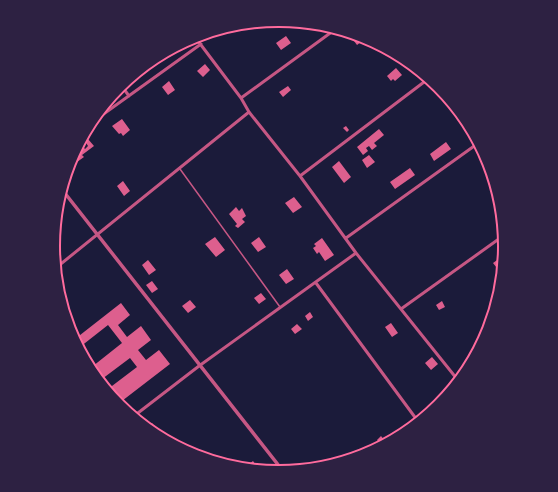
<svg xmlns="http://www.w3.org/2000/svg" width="558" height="492" font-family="Raleway,sans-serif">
<rect width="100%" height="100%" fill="#1b1b3a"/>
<path fill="#dd5f8e" d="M 354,35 L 363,37 L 365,39 L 357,45 L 351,37 Z
M 286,36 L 291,43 L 281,50 L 276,43 Z
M 205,64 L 210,70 L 203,77 L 197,71 Z
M 146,68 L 147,70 L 133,81 L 131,78 Z
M 396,68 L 402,75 L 395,81 L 393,79 L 391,81 L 387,76 Z
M 169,81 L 175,90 L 168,95 L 162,87 Z
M 288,86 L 291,90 L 283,97 L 279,92 Z
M 122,119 L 130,130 L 123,136 L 121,133 L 119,134 L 112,126 Z
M 346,126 L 349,130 L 347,132 L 343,128 Z
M 379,129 L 384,135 L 374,143 L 377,146 L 372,150 L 369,146 L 366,148 L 368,151 L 363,155 L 357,147 Z
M 88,139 L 94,146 L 82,155 L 84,157 L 70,167 L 70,159 L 75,153 L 78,150 L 77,149 L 80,144 L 81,144 L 85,149 L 88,146 L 85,141 Z
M 446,142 L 451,149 L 434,161 L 430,154 Z
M 369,155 L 375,162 L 367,168 L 362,160 Z
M 339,161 L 351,177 L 344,183 L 332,167 Z
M 410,168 L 415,175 L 395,189 L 390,182 Z
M 123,181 L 130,191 L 124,196 L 117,186 Z
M 294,197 L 302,207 L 293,213 L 285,203 Z
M 236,207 L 239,211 L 242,208 L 246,216 L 242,219 L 245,222 L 238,228 L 235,226 L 237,224 L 229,214 Z
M 215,237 L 225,250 L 216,257 L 205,244 Z
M 259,237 L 266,247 L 258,252 L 251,243 Z
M 322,238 L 334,255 L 325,261 L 319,252 L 317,254 L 313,248 L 316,246 L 314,244 Z
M 500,258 L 502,261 L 500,272 L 493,263 Z
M 148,260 L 156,270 L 149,275 L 142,265 Z
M 287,269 L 294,279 L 286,284 L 279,275 Z
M 152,281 L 158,289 L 152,293 L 146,285 Z
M 261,293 L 266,299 L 259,304 L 254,298 Z
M 190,300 L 196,307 L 188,313 L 182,306 Z
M 442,301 L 445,307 L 439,310 L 436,305 Z
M 121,303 L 130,315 L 118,325 L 127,337 L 141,326 L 151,340 L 138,350 L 146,360 L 159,350 L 170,364 L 118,404 L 108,389 L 137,367 L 130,358 L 102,379 L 93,366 L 122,343 L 108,325 L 80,347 L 75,339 Z
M 310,312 L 313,317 L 308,321 L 305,316 Z
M 391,323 L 398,333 L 392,337 L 385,327 Z
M 297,324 L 302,329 L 295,334 L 291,329 Z
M 432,357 L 438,364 L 431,370 L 425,363 Z
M 152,423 L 158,430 L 157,431 L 149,426 Z
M 381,436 L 385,441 L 380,444 L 377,440 Z
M 253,461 L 258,468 L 247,466 Z"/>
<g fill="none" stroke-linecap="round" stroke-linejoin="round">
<path stroke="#c65784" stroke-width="1.5" d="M 180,169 L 280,307"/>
<path stroke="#c65784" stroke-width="3" d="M 195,37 L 241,98 L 249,112 L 300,176 L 356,253 L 457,379
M 121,85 L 129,96
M 241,98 L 333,31
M 98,118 L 201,44
M 300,176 L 428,79
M 346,238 L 477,144
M 57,267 L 249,112
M 316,283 L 417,420
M 401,309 L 503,236
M 134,416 L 199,366 L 356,253"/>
<path stroke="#c65784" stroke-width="3.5" d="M 64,192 L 283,471"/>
</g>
<path d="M0 0H558V492H0ZM60 246a219 219 0 1 1 438 0a219 219 0 1 1-438 0Z" fill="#2d2142" fill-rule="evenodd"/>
<path fill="none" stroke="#ff6b9d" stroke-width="2" d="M60 246a219 219 0 1 1 438 0a219 219 0 1 1-438 0Z"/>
</svg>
